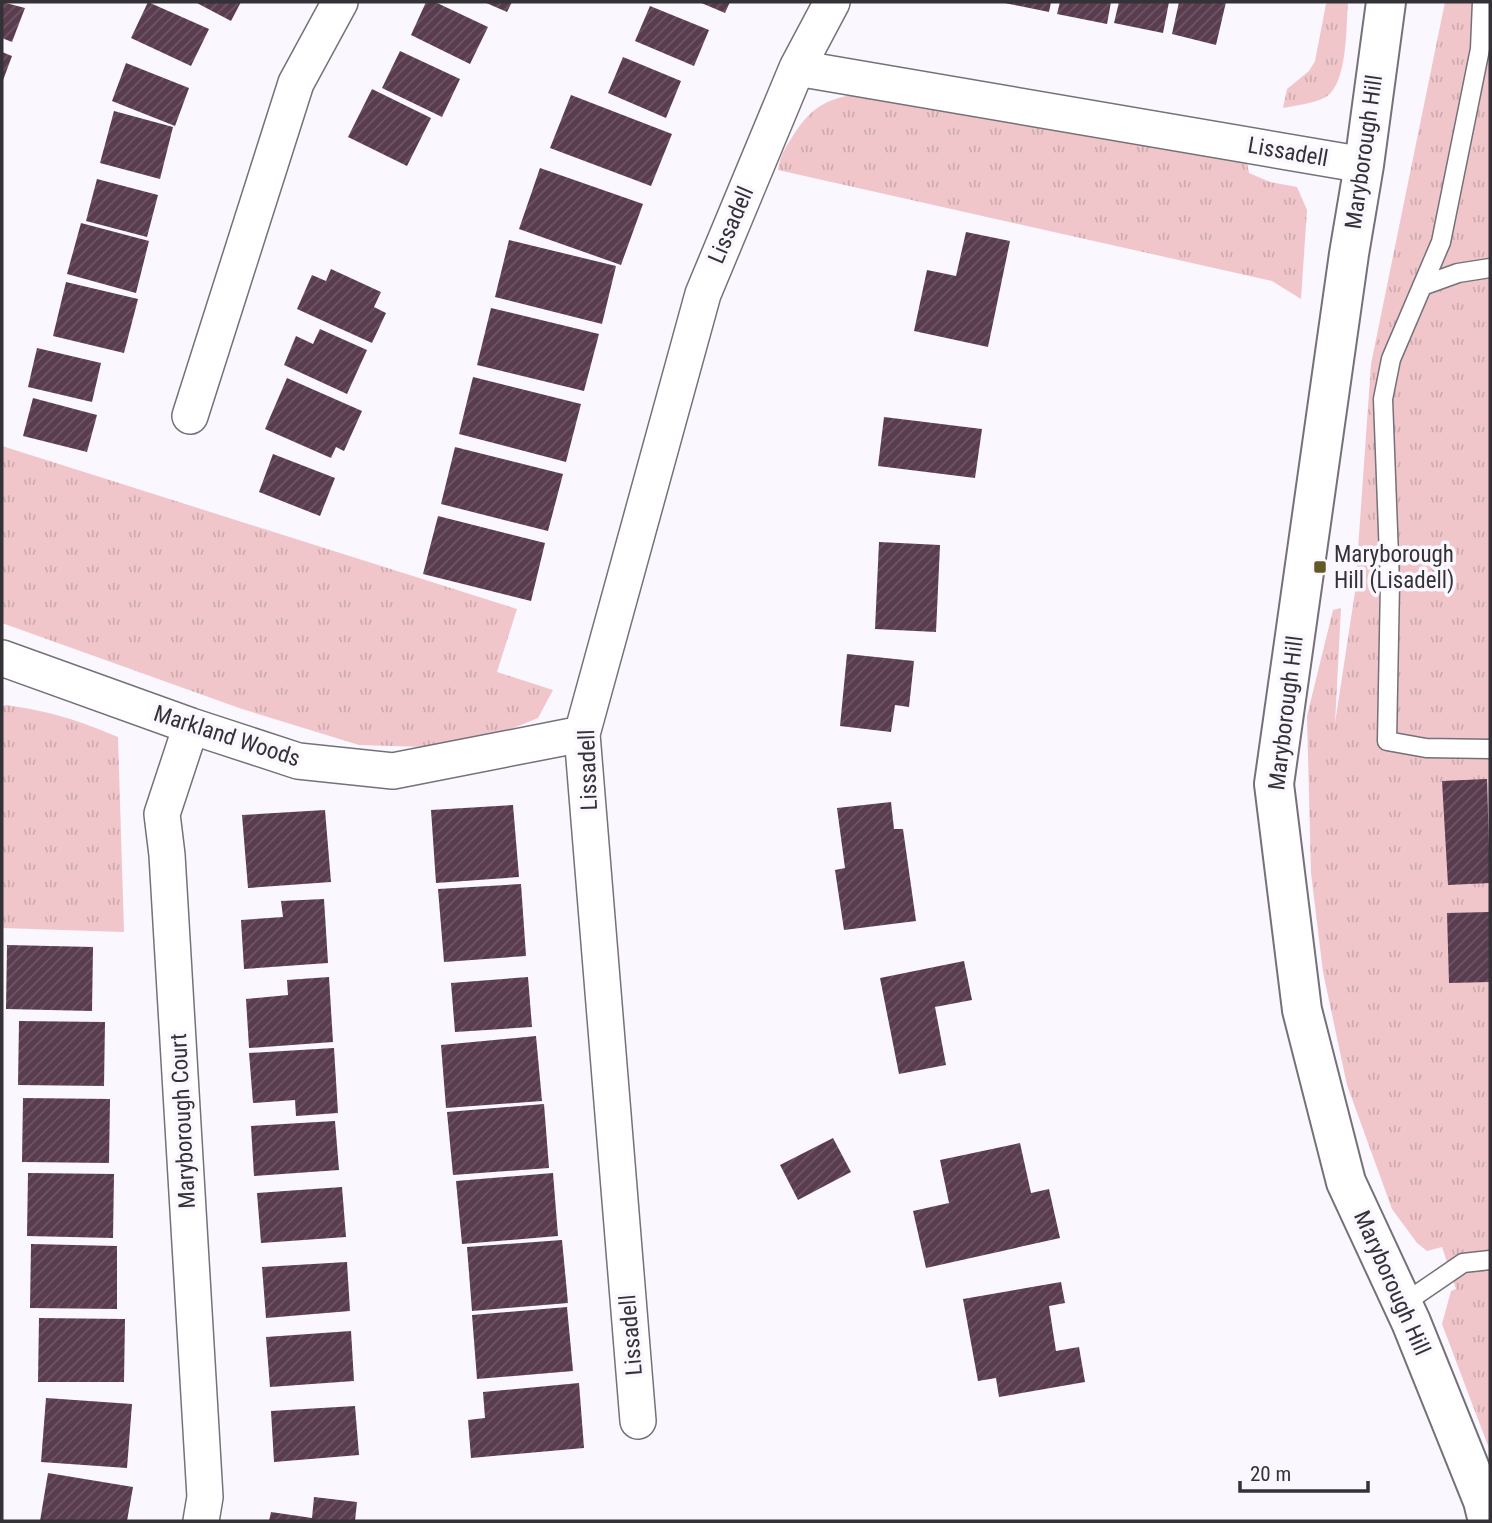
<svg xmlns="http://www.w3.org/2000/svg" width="1492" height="1523" font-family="'Roboto Condensed',sans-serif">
<defs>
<pattern id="grass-tufts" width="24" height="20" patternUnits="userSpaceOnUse" patternTransform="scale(1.75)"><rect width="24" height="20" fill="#f0c6ca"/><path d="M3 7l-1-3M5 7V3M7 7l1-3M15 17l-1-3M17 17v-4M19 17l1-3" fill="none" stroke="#ceabae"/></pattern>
<pattern id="building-hatch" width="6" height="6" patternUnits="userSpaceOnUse" patternTransform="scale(1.75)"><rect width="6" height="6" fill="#593c4e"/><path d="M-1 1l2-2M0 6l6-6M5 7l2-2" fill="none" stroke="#6e5765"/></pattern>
</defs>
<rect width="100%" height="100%" fill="#fbf7fe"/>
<path fill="url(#grass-tufts)" d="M 1329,2 L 1348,2 C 1346,25 1348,83 1326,97 C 1313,104 1297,105 1283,108 L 1287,89 L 1309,71 L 1315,61 L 1326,4 Z
M 1445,2 L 1490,2 L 1490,1451 L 1442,1324 L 1451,1291 L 1456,1289 L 1442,1247 L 1427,1251 L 1417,1243 L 1392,1209 L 1347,1085 L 1323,972 L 1311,873 L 1307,716 L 1333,610 L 1341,608 L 1335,723 L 1355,592 L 1371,364 Z
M 864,93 L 1247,163 L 1249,173 L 1270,182 L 1297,187 L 1307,210 L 1301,299 L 1272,281 L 778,170 C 781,153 785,149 794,134 C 814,104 829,98 864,93 Z
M 2,446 L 517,609 L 497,672 L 553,690 L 538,718 L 491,737 L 425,747 L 359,745 L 242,709 L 2,623 Z
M 6,705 C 49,711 78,720 118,737 L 124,932 L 2,928 L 2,706 Z"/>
<path fill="url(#building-hatch)" d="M 2,2 L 25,8 L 12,42 L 2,38 Z
M 148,2 L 209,29 L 191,66 L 131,38 Z
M 195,2 L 241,2 L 231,21 Z
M 426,2 L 435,2 L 488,27 L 470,64 L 411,35 Z
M 484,2 L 512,2 L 507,12 Z
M 699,2 L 730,2 L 725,13 Z
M 1000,2 L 1051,2 L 1049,12 Z
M 1060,2 L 1111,2 L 1107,24 L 1057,14 Z
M 1119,2 L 1169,2 L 1163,33 L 1114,23 Z
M 1179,2 L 1226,2 L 1216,45 L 1172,34 Z
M 650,6 L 709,30 L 694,66 L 635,41 Z
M 400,51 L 460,79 L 442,117 L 382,88 Z
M 2,52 L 12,56 L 2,83 Z
M 623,57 L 681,81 L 666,118 L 608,93 Z
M 126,63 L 189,88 L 175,126 L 112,101 Z
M 372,89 L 431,118 L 407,166 L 348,137 Z
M 571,95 L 672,134 L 651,186 L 550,148 Z
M 114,111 L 173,127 L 160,179 L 100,163 Z
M 540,168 L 643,204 L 621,265 L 519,229 Z
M 97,179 L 158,195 L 147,237 L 86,221 Z
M 81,223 L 149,241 L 136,293 L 67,274 Z
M 966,232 L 1010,241 L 988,347 L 914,331 L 927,270 L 956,276 Z
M 509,240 L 616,266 L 602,324 L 495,297 Z
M 331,269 L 381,292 L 374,307 L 386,313 L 372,343 L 297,309 L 312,275 L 326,281 Z
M 66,282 L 138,299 L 124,353 L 53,336 Z
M 491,308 L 599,334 L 584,391 L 477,365 Z
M 320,329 L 367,350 L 347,394 L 284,365 L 296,336 L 313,344 Z
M 37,348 L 101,363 L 92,402 L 28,387 Z
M 473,377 L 581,404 L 566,462 L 459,434 Z
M 287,378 L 362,411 L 344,451 L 336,447 L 331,458 L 265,429 Z
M 33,398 L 97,415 L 87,452 L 23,436 Z
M 884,417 L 982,429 L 975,478 L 878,466 Z
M 455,447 L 563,474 L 548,531 L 441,504 Z
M 273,454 L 335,478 L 320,516 L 259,492 Z
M 438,516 L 545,543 L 531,601 L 423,574 Z
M 879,542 L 940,545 L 936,632 L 875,629 Z
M 847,654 L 914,661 L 909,707 L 895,705 L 891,732 L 840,726 Z
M 1487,779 L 1490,883 L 1448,885 L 1442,781 Z
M 891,802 L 894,829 L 903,829 L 916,921 L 844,930 L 835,870 L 845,868 L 837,808 Z
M 513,805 L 519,877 L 436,883 L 431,810 Z
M 325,810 L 331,882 L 248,888 L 242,815 Z
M 521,884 L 526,956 L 444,962 L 438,889 Z
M 324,899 L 328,963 L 244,969 L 241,920 L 283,917 L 281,901 Z
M 1490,912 L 1490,982 L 1449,983 L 1447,913 Z
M 7,945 L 93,947 L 92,1011 L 6,1009 Z
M 964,961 L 972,1000 L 935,1007 L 946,1065 L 899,1074 L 880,978 Z
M 329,977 L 333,1042 L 249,1048 L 246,999 L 288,995 L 287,980 Z
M 528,977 L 532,1027 L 455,1032 L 451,983 Z
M 19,1021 L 105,1022 L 104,1086 L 18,1085 Z
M 536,1036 L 542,1101 L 446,1108 L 441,1045 Z
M 334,1048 L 338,1113 L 296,1116 L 295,1100 L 253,1103 L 249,1053 Z
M 23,1098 L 110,1099 L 109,1163 L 22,1162 Z
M 544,1104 L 549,1168 L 453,1175 L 447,1112 Z
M 335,1121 L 339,1170 L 254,1176 L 251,1126 Z
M 833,1138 L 851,1172 L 798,1200 L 780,1165 Z
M 1020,1143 L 1031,1193 L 1049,1189 L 1060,1238 L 926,1268 L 913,1211 L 949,1203 L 940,1160 Z
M 28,1173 L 114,1174 L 113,1238 L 27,1236 Z
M 553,1173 L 558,1236 L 462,1244 L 456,1181 Z
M 342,1187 L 346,1237 L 261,1243 L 257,1193 Z
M 562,1240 L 568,1303 L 472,1311 L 467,1247 Z
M 31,1244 L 117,1246 L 117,1309 L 30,1308 Z
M 347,1262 L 350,1311 L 266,1318 L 262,1267 Z
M 1061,1282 L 1065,1303 L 1049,1306 L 1056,1351 L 1079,1347 L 1085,1382 L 999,1397 L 996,1378 L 978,1381 L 963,1299 Z
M 567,1307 L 573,1371 L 477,1379 L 472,1315 Z
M 39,1318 L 125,1319 L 124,1382 L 38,1382 Z
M 351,1331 L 354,1381 L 270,1387 L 266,1337 Z
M 579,1383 L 584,1448 L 471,1458 L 468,1420 L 485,1418 L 483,1392 Z
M 46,1398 L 132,1404 L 127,1468 L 41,1462 Z
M 355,1406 L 359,1455 L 274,1462 L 271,1411 Z
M 48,1473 L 133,1487 L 127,1521 L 40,1521 Z
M 314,1497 L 357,1502 L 355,1521 L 269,1521 L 271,1512 L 312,1518 Z"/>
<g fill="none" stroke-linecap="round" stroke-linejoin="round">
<defs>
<path id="service" d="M 1482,2 L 1480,49 L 1441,242 L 1391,359 L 1383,399 L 1390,583 L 1387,741 L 1426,748 L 1490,749
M 1422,286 L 1458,273 L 1490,268
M 1403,1304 L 1463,1263 L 1490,1260"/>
<path id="minor" d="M 832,2 L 797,68 L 1364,165
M 190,416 L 296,83 L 340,2
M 2,658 L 191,726 L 298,761 L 393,771 L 582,734
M 191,726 L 162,814 L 167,855 L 205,1497 L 201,1521
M 638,1421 L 582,734 L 703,294 L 797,68"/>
<path id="tertiary" d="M 1386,2 L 1364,165 L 1349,254 L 1274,784 L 1302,1010 L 1346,1182 L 1411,1322 L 1483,1501 L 1488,1521"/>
</defs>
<use href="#service" stroke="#757079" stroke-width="21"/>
<use href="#minor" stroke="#757079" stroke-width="38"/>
<use href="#tertiary" stroke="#757079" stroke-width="42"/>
<use href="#service" stroke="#fff" stroke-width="18"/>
<use href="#minor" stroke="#fff" stroke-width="35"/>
<use href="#tertiary" stroke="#fff" stroke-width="38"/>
</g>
<rect fill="#625926" stroke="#fbf7fe" stroke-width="2.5" x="1313" y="560" width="14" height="14" rx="3.5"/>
<g text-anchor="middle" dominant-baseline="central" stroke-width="7" stroke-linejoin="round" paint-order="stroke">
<g font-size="23" fill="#343236" stroke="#fbf7fe">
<text transform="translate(1288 152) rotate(10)">Lissadell</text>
<text transform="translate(1364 152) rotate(-82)">Maryborough Hill</text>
<text transform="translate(731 225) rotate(-67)">Lissadell</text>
<text transform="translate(1286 713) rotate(-83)">Maryborough Hill</text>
<text transform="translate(227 736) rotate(18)">Markland Woods</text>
<text transform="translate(588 770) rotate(-92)">Lissadell</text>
<text transform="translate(183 1121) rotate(-93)">Maryborough Court</text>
<text transform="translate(1392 1283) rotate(66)">Maryborough Hill</text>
<text transform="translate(631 1335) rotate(-95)">Lissadell</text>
</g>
<g font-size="23" fill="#343236" stroke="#fbf7fe" text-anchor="start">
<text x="1334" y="554">Maryborough<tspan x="1334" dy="26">Hill (Lisadell)</tspan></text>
</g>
</g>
<rect width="1492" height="1523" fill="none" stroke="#343236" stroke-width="7"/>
<path d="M1240 1481v10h128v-10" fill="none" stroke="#343236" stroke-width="3.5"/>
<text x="1250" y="1481" font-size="21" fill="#343236" stroke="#fbf7fe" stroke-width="5" paint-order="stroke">20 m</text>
</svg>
